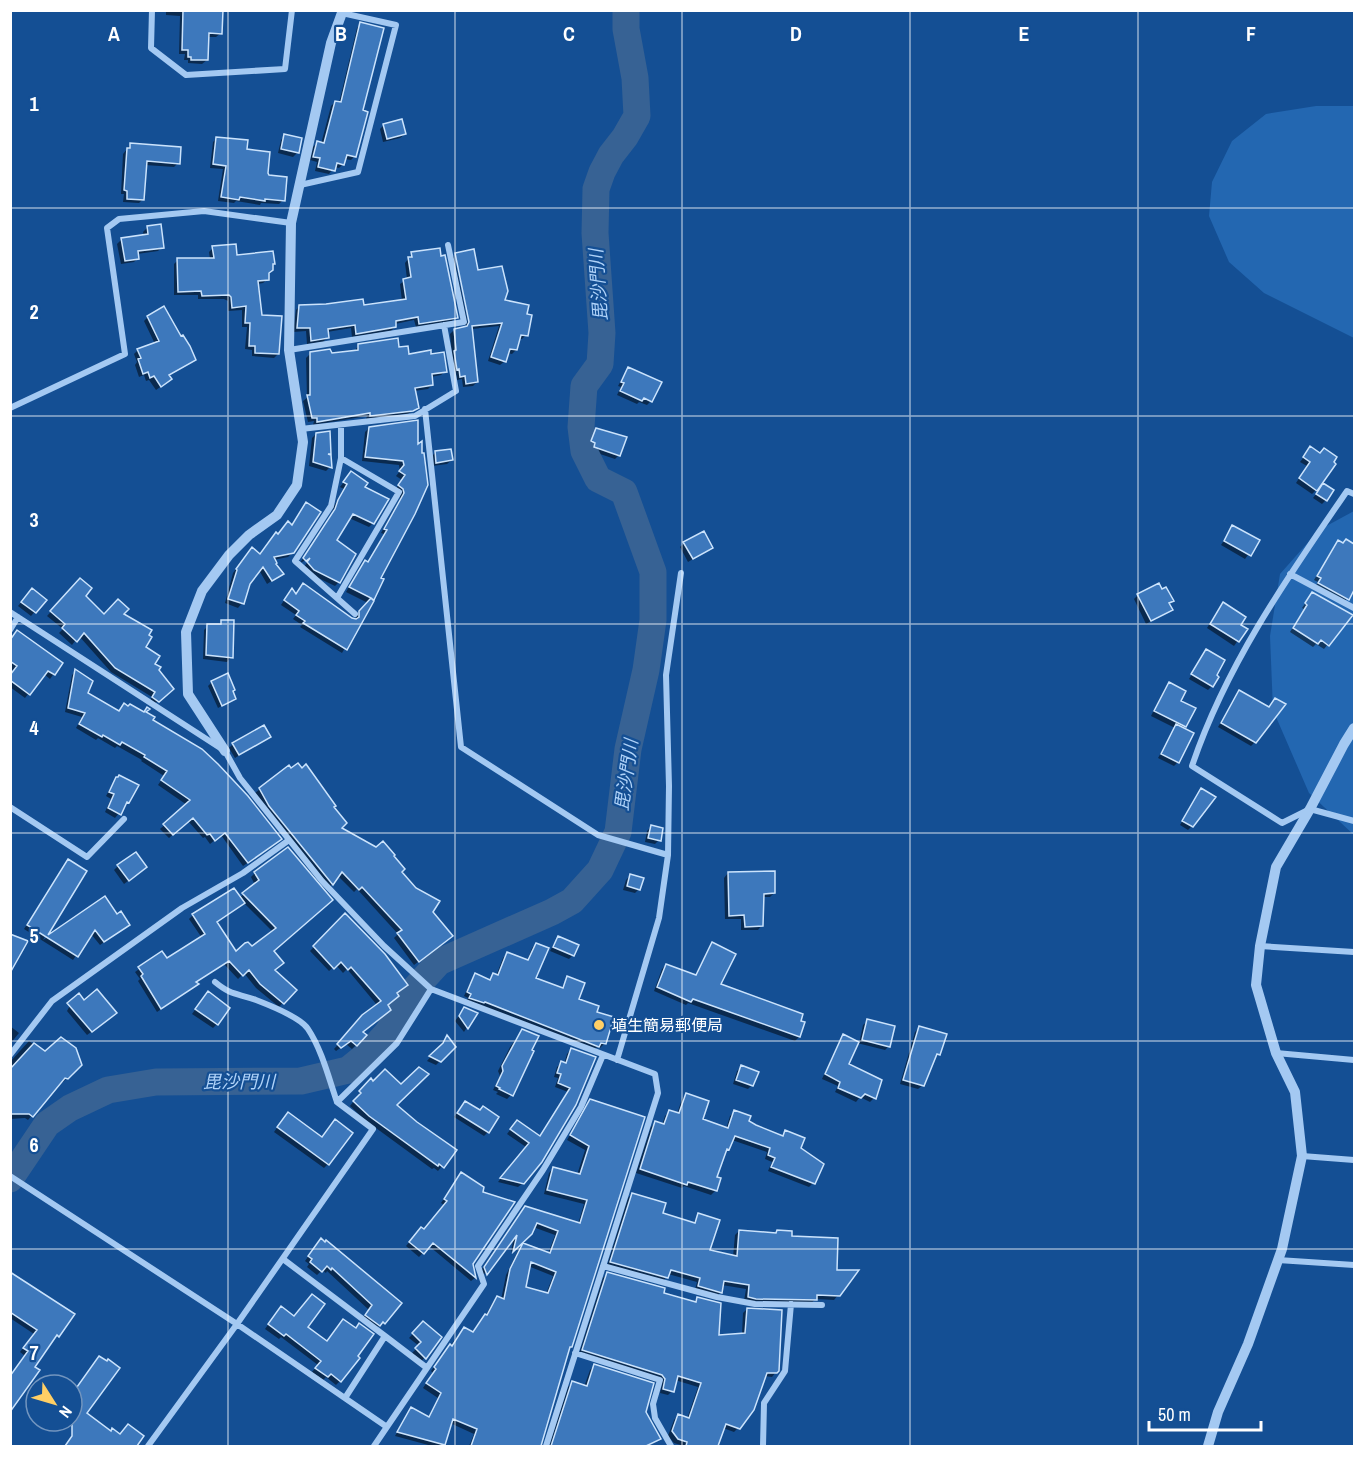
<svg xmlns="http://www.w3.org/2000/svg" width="1365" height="1457" font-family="'Archivo Narrow','Noto Sans JP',sans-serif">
<rect width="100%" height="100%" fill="#144f94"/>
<path fill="#2367b1" d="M 1316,106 L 1354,106 L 1354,338 L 1264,293 L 1229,262 L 1209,216 L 1212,182 L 1232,141 L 1266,114 Z
M 1354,511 L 1354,835 L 1309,793 L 1273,710 L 1270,636 L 1280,574 L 1319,530 Z"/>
<path fill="#0007" fill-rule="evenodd" d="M 166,10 L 221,10 L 221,33 L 216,37 L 207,37 L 207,60 L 202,64 L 188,63 L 188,60 L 184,60 L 185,54 L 179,54 L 180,16 L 166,15 Z
M 361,24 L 361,111 L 355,156 L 351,160 L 344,159 L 343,164 L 339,168 L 334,167 L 329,174 L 315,171 L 317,162 L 310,160 L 313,147 L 317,143 L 321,144 L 331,106 L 335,102 L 339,103 L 357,28 Z
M 384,125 L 405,134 L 400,138 L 383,142 L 380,129 Z
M 285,136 L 297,153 L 293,157 L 278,153 L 281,140 Z
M 217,138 L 245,151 L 266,173 L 283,200 L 279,204 L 261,203 L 260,205 L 236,201 L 234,203 L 218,201 L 223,169 L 210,168 L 213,142 Z
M 131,144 L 178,163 L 174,167 L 145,165 L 143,199 L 139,203 L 123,202 L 124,194 L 121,194 L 123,154 Z
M 147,228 L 162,247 L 158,251 L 137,254 L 138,258 L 134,262 L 121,264 L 117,244 L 121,240 L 144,236 L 143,232 Z
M 213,248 L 235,257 L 268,279 L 263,283 L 257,284 L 261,316 L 278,354 L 274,358 L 252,356 L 252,350 L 245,349 L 247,327 L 242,327 L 242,310 L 228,311 L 228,301 L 224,299 L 198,299 L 198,295 L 174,295 L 174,264 L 178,260 L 210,259 L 209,252 Z
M 473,251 L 477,271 L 501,268 L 507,291 L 503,301 L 527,306 L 525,315 L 531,316 L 526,335 L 522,339 L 519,339 L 516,350 L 512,354 L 507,353 L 505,361 L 500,365 L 488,361 L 499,326 L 470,329 L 477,382 L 473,386 L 463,387 L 462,379 L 457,380 L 456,372 L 454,373 L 451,356 L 452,354 L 450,334 L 454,330 L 466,327 L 452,258 L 454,256 L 469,329 L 472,329 L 457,255 L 455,255 Z
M 412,254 L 456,317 L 452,321 L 416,327 L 414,320 L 395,324 L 395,327 L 391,331 L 352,337 L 351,328 L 327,332 L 327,338 L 323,342 L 307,344 L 306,331 L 293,332 L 296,310 L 300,306 L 363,306 L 402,301 L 400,284 L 407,279 L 405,263 Z
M 148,317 L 194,360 L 162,377 L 166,383 L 156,390 L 149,380 L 146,381 L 144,375 L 139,377 L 135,365 L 137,362 L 134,354 L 138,350 L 155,344 L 144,321 Z
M 358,346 L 398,349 L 407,356 L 430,356 L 446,371 L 441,375 L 431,377 L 432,385 L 428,389 L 414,391 L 417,407 L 408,414 L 366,419 L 367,416 L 313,425 L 314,421 L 308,422 L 303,401 L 307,398 L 306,358 L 310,354 L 331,355 L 354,352 Z
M 628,368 L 651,401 L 647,405 L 639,402 L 637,404 L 617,395 L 621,387 L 618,386 Z
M 369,428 L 417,447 L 420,444 L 373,599 L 342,653 L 300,627 L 302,625 L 293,619 L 296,615 L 281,605 L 288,594 L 295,596 L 303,585 L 356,622 L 356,616 L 368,603 L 346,592 L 361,566 L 367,563 L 384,534 L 381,533 L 400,499 L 400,493 L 395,490 L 402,480 L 396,476 L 400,471 L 399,465 L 362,461 L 365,432 Z
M 596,430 L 619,455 L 615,459 L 591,451 L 592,447 L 588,445 L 592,434 Z
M 316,434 L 329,453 L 328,455 L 330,467 L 326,471 L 309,466 L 312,438 Z
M 1311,448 L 1317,489 L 1312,494 L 1296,483 L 1307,466 L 1300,462 Z
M 435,453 L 452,460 L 447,464 L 432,466 L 431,457 Z
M 351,473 L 363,488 L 373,523 L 369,527 L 349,518 L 335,541 L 339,582 L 335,586 L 310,574 L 304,567 L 310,558 L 300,563 L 332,514 L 334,506 L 344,489 L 340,487 Z
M 1323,485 L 1326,500 L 1322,504 L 1313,498 Z
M 303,508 L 293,552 L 288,557 L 273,560 L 282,574 L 267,584 L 259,570 L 249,583 L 242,603 L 238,608 L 225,603 L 233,573 L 248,553 L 259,555 L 278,535 L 291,526 Z
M 1233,527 L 1258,541 L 1245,559 L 1221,545 Z
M 1346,541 L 1354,545 L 1354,588 L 1344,603 L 1315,587 L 1318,582 L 1314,580 L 1334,546 L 1338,542 L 1342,544 Z
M 684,543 L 711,548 L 688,562 L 680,547 Z
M 80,580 L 84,597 L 104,616 L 122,614 L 147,635 L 144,648 L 168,693 L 153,705 L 149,702 L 152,697 L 111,672 L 79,636 L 72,645 L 59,633 L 63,629 L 47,616 Z
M 28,594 L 45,600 L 31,616 L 18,606 Z
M 1138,595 L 1172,601 L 1168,604 L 1171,610 L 1146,624 L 1134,599 Z
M 1309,598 L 1351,616 L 1324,649 L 1316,644 L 1313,647 L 1290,632 L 1304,609 L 1302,608 Z
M 1219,608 L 1246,629 L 1234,646 L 1207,628 Z
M 222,621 L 231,657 L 227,662 L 203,659 L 204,630 L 208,626 L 217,626 Z
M 10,643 L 61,664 L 50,679 L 44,674 L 25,698 L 10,687 L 10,676 L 14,671 L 10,668 Z
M 1206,651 L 1212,686 L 1208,690 L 1189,679 Z
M 76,671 L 87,693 L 118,712 L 143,713 L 147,709 L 144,713 L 276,843 L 243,866 L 221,835 L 210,844 L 205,837 L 203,838 L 188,821 L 169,838 L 160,829 L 187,805 L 158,785 L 164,776 L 141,761 L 142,760 L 117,746 L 115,748 L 98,738 L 96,740 L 76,728 L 82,717 L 65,712 L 72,675 Z
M 212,682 L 231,692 L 234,699 L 218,708 L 208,686 Z
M 1169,684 L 1179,701 L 1194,709 L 1182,729 L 1178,762 L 1174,766 L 1158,758 L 1175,728 L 1151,716 L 1165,688 Z
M 1239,692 L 1268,709 L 1275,700 L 1255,742 L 1251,746 L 1218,727 Z
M 269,737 L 235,758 L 229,748 L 233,744 Z
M 288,767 L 340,828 L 400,872 L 431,912 L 448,939 L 414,965 L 394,938 L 398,934 L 357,889 L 354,892 L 338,876 L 329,888 L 255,793 Z
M 116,778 L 128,802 L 115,818 L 105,812 L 111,799 L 106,796 Z
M 1201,790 L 1192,826 L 1188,830 L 1180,825 Z
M 651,827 L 659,840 L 655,844 L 645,842 L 647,831 Z
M 288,849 L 273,952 L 273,970 L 294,990 L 279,1007 L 256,988 L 244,973 L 238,979 L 224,964 L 195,983 L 197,985 L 193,988 L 157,1012 L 138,981 L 140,979 L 135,972 L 162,953 L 167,960 L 202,938 L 189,919 L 193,915 L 239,898 L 255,885 L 251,877 L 255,873 ZM 243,902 L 273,932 L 252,948 L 236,954 L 216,922 Z
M 68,861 L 85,871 L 43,940 L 105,898 L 117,916 L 128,925 L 100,945 L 91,934 L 73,960 L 24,929 Z
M 118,866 L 141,871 L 124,884 L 114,870 Z
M 728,873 L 774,893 L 770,897 L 762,897 L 762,925 L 758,930 L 741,930 L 741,919 L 725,919 L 724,878 Z
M 630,876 L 639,889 L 635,893 L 623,890 L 626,880 Z
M 345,915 L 395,994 L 361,1032 L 365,1036 L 352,1049 L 346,1044 L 336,1051 L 334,1049 L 359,1021 L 377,1005 L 347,969 L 343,973 L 336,965 L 329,971 L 310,951 Z
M 558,937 L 573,955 L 569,959 L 550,951 Z
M 536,944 L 534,979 L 561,989 L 568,978 L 577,999 L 595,1013 L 604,1044 L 600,1048 L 597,1047 L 594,1050 L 466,1002 L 468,998 L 464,996 L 472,979 L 476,975 L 488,981 L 493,975 L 496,976 L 503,958 L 507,954 L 527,961 L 532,948 Z
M 713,944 L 719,985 L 803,1023 L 799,1037 L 795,1041 L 688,1003 L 686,1005 L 654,991 L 662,969 L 666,965 L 695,976 L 709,948 Z
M 204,997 L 217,1024 L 213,1028 L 192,1014 Z
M 74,998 L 84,1002 L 111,1017 L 87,1035 L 67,1011 Z
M 464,1009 L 476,1013 L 464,1032 L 455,1021 Z
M 868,1021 L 889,1046 L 885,1050 L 857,1043 L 847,1065 L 880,1081 L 874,1098 L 870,1102 L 860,1097 L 856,1102 L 835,1092 L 838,1086 L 822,1079 L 840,1040 L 844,1036 L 859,1044 L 863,1025 Z
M 10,1026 L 19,1033 L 10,1044 Z
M 919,1028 L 938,1054 L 934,1058 L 923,1085 L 918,1089 L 900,1084 L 915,1032 Z
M 522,1031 L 511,1095 L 507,1099 L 496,1094 L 498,1092 L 493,1090 L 500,1076 L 498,1071 L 510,1047 Z
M 447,1037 L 454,1047 L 436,1065 L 427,1061 Z
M 29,1041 L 45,1053 L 80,1065 L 63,1082 L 61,1081 L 28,1120 L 25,1118 L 10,1119 L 10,1062 Z
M 571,1049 L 594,1058 L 523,1183 L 518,1187 L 498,1182 L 526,1147 L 507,1134 L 513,1126 L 539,1138 L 568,1092 L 555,1087 L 558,1078 L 554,1077 L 557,1067 L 561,1063 L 564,1064 L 567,1054 Z
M 741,1067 L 752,1085 L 748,1089 L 733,1084 L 737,1071 Z
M 367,1084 L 416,1123 L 455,1150 L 438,1171 L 434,1168 L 432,1169 L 365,1120 L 350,1106 Z
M 686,1095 L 701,1120 L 726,1129 L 730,1116 L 734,1112 L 747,1122 L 781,1137 L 786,1132 L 799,1149 L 813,1183 L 809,1187 L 768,1171 L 772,1162 L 765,1159 L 767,1152 L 732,1140 L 724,1153 L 715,1178 L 719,1179 L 715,1191 L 711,1195 L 684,1186 L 682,1188 L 636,1173 L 651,1127 L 655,1123 L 662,1125 L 665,1116 L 669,1112 L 677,1114 L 682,1099 Z
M 590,1101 L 643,1118 L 568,1349 L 539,1446 L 469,1446 L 474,1434 L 450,1423 L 442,1446 L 432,1446 L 395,1436 L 411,1409 L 428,1418 L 438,1398 L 423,1388 L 433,1373 L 431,1371 L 460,1333 L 464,1329 L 473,1334 L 486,1315 L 493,1302 L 497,1298 L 501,1300 L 506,1275 L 519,1249 L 523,1245 L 548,1254 L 555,1235 L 533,1227 L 531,1233 L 511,1252 L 514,1236 L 482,1277 L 480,1272 L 521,1212 L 578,1224 L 584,1204 L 544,1194 L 549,1173 L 553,1169 L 577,1175 L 585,1150 L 567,1140 ZM 528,1266 L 553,1276 L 546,1294 L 524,1288 Z
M 461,1107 L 488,1132 L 484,1136 L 454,1117 Z
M 284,1118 L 328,1164 L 324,1168 L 274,1132 Z
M 461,1174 L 475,1278 L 471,1281 L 429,1246 L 419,1257 L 406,1246 L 417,1233 L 423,1230 L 444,1205 L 441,1203 Z
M 632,1194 L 662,1214 L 693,1224 L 698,1215 L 708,1251 L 733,1257 L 735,1235 L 739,1231 L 791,1238 L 835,1271 L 838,1295 L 834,1300 L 816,1299 L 811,1303 L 744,1301 L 746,1289 L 722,1285 L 721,1292 L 717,1296 L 695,1290 L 697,1282 L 668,1274 L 663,1282 L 607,1266 L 628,1198 Z
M 317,1244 L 399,1303 L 380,1327 L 378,1326 L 375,1329 L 362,1319 L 369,1310 L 327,1271 L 326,1273 L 322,1270 L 317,1275 L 307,1267 L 309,1264 L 305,1261 Z
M 10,1273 L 58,1336 L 53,1339 L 33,1367 L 10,1409 L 25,1356 L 20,1352 L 34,1334 L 10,1318 Z
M 607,1274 L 693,1303 L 697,1299 L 717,1336 L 742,1334 L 743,1313 L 747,1309 L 776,1372 L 772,1377 L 764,1376 L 738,1428 L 734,1432 L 723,1428 L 716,1446 L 684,1446 L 674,1443 L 668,1436 L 674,1420 L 678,1415 L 687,1419 L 698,1387 L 675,1380 L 672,1391 L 668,1395 L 660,1393 L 662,1384 L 579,1354 L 603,1278 Z
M 277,1312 L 294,1318 L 306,1327 L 340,1381 L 336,1385 L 326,1377 L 323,1380 L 312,1372 L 318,1365 L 281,1337 L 279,1339 L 265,1329 Z
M 419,1327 L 440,1337 L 421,1362 L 412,1353 L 419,1346 L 409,1338 Z
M 594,1366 L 644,1412 L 659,1438 L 655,1442 L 647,1446 L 549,1446 L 568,1387 L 572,1383 L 584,1387 L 590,1370 Z
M 72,1389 L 85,1414 L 110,1432 L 120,1436 L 142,1436 L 134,1446 L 72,1446 L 83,1431 L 68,1421 L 72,1421 Z"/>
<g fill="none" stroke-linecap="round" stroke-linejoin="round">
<path stroke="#376294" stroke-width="27" d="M 10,1179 L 47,1124 L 70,1108 L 108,1090 L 156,1082 L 301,1081 L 348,1070 L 370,1052 L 388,1032 L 408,996 L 439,962 L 552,912 L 572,901 L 600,870 L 618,832 L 628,749 L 646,670 L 653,620 L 653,572 L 624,492 L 598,479 L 584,451 L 581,427 L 584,386 L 600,364 L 602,333 L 595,233 L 596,189 L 602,172 L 611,155 L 625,137 L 637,116 L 635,78 L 626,29 L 626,10"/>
</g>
<path fill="#3d78bc" stroke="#cbe3fc" stroke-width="1.5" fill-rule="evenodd" d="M 183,10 L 223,10 L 222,34 L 209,33 L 208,60 L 191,60 L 191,57 L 188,57 L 188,50 L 182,50 Z
M 360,22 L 384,28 L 363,110 L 368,112 L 356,157 L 347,155 L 344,165 L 337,163 L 335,171 L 318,167 L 320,158 L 313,157 L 317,141 L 324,143 L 335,101 L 341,102 Z
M 402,119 L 406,134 L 387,139 L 383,124 Z
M 284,134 L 302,138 L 299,153 L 281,149 Z
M 216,137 L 248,140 L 247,149 L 270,152 L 268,173 L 269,175 L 287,177 L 285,201 L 265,199 L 265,201 L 240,197 L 239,200 L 221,197 L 226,166 L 213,164 Z
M 130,143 L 181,147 L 180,164 L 147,161 L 144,200 L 127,199 L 127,191 L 124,190 L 127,148 L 130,148 Z
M 161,224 L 164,248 L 138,251 L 139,259 L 125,261 L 121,238 L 148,234 L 147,226 Z
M 236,244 L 237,255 L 273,251 L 275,264 L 273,264 L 273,270 L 269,273 L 269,280 L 258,281 L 262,315 L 282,316 L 279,354 L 255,353 L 255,346 L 249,346 L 250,323 L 245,323 L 246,306 L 232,308 L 231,297 L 229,295 L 202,296 L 201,291 L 178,292 L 177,258 L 214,258 L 212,246 Z
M 440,248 L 441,256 L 445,255 L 458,318 L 419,324 L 418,317 L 396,321 L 396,327 L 356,334 L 355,325 L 328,329 L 329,338 L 311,341 L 310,328 L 297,328 L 299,305 L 326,304 L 363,299 L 364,305 L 406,299 L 403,279 L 411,277 L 408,257 L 412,257 L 411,252 Z
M 474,249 L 478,270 L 502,266 L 508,291 L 505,300 L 529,305 L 527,314 L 532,315 L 528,336 L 521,335 L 517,350 L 510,349 L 506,362 L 491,357 L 502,323 L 472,326 L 478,382 L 466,384 L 465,376 L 460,377 L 459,369 L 457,370 L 454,351 L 456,350 L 454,329 L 467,326 L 469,322 L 455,253 Z
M 164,306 L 181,336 L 183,335 L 190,346 L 196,360 L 169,375 L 172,379 L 161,387 L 154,376 L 150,378 L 148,372 L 143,374 L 138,359 L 141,358 L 137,349 L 159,341 L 147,316 Z
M 398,338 L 399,347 L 408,346 L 409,354 L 431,350 L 431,354 L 444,352 L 447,372 L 432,374 L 433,385 L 415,388 L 419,408 L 413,411 L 370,416 L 370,413 L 317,422 L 317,418 L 312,418 L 307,395 L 310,395 L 310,352 L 330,349 L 332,353 L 358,350 L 358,344 Z
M 628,367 L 662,382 L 652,402 L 644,398 L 642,401 L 620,391 L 624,383 L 621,382 Z
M 418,420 L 418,444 L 422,441 L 422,453 L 424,453 L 428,485 L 415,514 L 381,578 L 384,579 L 374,600 L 371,598 L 374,601 L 347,650 L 303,623 L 305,621 L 296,615 L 299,611 L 284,600 L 292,588 L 296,594 L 303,583 L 352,618 L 356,619 L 359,617 L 359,611 L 371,598 L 349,587 L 365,560 L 368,562 L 387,530 L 384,529 L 404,493 L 403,489 L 398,485 L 405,475 L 399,471 L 404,465 L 403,461 L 365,457 L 369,427 Z
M 596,428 L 627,437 L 620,456 L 594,447 L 595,443 L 591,441 Z
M 330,431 L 331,454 L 328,454 L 331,455 L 332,468 L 313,462 L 316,433 Z
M 1310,446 L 1320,453 L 1324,448 L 1337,457 L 1334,462 L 1336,464 L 1317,491 L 1299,478 L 1310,462 L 1303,457 Z
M 451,449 L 453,460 L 436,463 L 435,451 Z
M 351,471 L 368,483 L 365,487 L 389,499 L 374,524 L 353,514 L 337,540 L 356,554 L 340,583 L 314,570 L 307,562 L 310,558 L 306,561 L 303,558 L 335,509 L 338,500 L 347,484 L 343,482 Z
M 1323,483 L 1334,490 L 1327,501 L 1316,494 Z
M 306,502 L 321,512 L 294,553 L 274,557 L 277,563 L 276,564 L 284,574 L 272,581 L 263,567 L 250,584 L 244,604 L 228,599 L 237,570 L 236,569 L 252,547 L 260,554 L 276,532 L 278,534 L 288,521 L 292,525 Z
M 1232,525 L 1260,540 L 1251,556 L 1224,541 Z
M 704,531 L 713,548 L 693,559 L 683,542 Z
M 1346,539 L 1354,544 L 1354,590 L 1349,600 L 1318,583 L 1321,578 L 1317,576 L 1338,540 L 1343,543 Z
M 80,578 L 92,588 L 86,596 L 104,614 L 118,599 L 129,609 L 124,614 L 152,630 L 149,635 L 152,637 L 146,647 L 160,656 L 155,664 L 161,667 L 159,670 L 174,689 L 159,702 L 152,697 L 155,692 L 115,668 L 84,633 L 77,642 L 62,628 L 65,624 L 50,611 Z
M 1159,583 L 1162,589 L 1166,587 L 1174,601 L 1169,603 L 1173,610 L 1151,621 L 1137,594 Z
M 32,588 L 47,600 L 36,613 L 21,602 Z
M 1312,592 L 1353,615 L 1329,646 L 1321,640 L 1318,644 L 1293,628 L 1307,605 L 1305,603 Z
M 1223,602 L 1246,617 L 1241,625 L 1248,629 L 1239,642 L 1210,624 Z
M 221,620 L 234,620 L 233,658 L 206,655 L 207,624 L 221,624 Z
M 17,630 L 63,663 L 55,675 L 48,671 L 30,695 L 10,680 L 10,675 L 17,666 L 10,661 L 10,640 Z
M 1206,649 L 1225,660 L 1217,675 L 1219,677 L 1213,687 L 1191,674 Z
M 75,669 L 93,681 L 88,693 L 119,711 L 124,703 L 128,706 L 130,704 L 144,712 L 147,707 L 150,709 L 146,712 L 155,717 L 153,720 L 202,749 L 218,764 L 248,796 L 282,839 L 248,863 L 225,833 L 215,841 L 210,834 L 207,835 L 193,818 L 173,835 L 163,824 L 190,800 L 161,780 L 167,771 L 144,757 L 145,755 L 122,742 L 120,745 L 103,735 L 102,737 L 79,724 L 85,713 L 68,708 Z
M 228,673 L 235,690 L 233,691 L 236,699 L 222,706 L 211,681 Z
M 1169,682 L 1186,691 L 1181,701 L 1196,708 L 1186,727 L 1154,711 Z
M 1239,690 L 1269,707 L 1275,698 L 1286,704 L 1256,743 L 1221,723 Z
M 1176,724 L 1194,733 L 1179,763 L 1161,754 Z
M 264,725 L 271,737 L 239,755 L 232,743 Z
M 298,763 L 302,768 L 306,764 L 336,806 L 334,807 L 347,823 L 342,828 L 376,847 L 383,841 L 395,855 L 394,856 L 405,869 L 402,872 L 416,888 L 440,901 L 433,912 L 453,936 L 419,962 L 397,933 L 402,930 L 362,887 L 359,890 L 342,872 L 333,885 L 269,806 L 259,788 L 289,765 L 291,768 Z
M 119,775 L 139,785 L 129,803 L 127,802 L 121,815 L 108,808 L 114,794 L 109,792 L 116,777 L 118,777 Z
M 1201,788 L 1216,797 L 1193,827 L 1182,821 Z
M 651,825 L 663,828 L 661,841 L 648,838 Z
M 288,847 L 333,900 L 274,951 L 284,963 L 275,970 L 297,990 L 284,1004 L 260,984 L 249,970 L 243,976 L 229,961 L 196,982 L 199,984 L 161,1009 L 141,976 L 143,974 L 138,967 L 162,951 L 167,958 L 205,934 L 192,914 L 234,888 L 245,903 L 217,922 L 236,951 L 245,943 L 248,942 L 252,946 L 276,928 L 242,893 L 259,880 L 254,872 Z
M 136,852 L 147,867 L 129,881 L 117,865 Z
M 68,859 L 87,871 L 48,935 L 105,896 L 117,914 L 121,911 L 130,925 L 104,942 L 95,930 L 78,957 L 27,925 Z
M 775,871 L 775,893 L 764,894 L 763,926 L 745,927 L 744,915 L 729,916 L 728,872 Z
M 630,874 L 644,878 L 640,890 L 627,886 Z
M 345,913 L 385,954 L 408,985 L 397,993 L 399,996 L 388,1005 L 391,1010 L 363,1032 L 367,1035 L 357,1046 L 351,1041 L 341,1048 L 337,1044 L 362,1015 L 381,1001 L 351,967 L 348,970 L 341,962 L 334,969 L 313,946 Z
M 10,934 L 28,941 L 10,973 Z
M 558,936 L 579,945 L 574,956 L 553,947 Z
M 712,942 L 736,954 L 721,984 L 803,1014 L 801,1021 L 805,1022 L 800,1037 L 693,999 L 691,1002 L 657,987 L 666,964 L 696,975 Z
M 536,943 L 549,948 L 536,978 L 563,988 L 567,976 L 585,983 L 579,999 L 599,1006 L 597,1012 L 614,1017 L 606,1044 L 601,1043 L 599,1047 L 485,1002 L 484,1003 L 469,998 L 471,994 L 467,992 L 475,973 L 490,980 L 493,973 L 498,975 L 507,952 L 528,960 Z
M 97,989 L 117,1013 L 92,1032 L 67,1003 L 79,993 L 84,1000 Z
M 208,991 L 230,1008 L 218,1025 L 195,1009 Z
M 464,1007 L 478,1013 L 468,1029 L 459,1016 Z
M 867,1019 L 895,1026 L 890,1047 L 862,1040 Z
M 919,1026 L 947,1034 L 940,1055 L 937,1054 L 924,1086 L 903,1080 Z
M 522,1029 L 539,1036 L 532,1050 L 534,1051 L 513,1096 L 499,1089 L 500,1088 L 496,1086 L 503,1071 L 502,1066 Z
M 843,1034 L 859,1042 L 849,1064 L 882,1080 L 876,1099 L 865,1094 L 861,1098 L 838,1088 L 840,1082 L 825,1074 Z
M 447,1035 L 456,1047 L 441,1062 L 429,1056 L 443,1043 Z
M 61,1037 L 76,1048 L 82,1065 L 68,1079 L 65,1078 L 33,1117 L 29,1114 L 10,1114 L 10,1069 L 34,1043 L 45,1051 Z
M 571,1048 L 596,1057 L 576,1105 L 542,1162 L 524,1184 L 500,1178 L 529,1143 L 510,1129 L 517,1120 L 540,1136 L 570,1088 L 558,1083 L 561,1074 L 557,1073 L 561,1061 L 566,1063 Z
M 741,1065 L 759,1072 L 753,1086 L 736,1080 Z
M 419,1067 L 429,1074 L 397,1105 L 417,1122 L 457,1150 L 444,1168 L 439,1164 L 438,1166 L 369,1116 L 353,1101 L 361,1093 L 359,1091 L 371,1078 L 373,1081 L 385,1069 L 401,1084 Z
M 686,1093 L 709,1101 L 703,1119 L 728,1128 L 734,1110 L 751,1116 L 749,1121 L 756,1125 L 783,1136 L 785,1130 L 805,1138 L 801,1148 L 824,1164 L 815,1184 L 771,1167 L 775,1158 L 768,1155 L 770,1148 L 735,1136 L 729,1150 L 727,1149 L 717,1177 L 721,1178 L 717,1191 L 688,1182 L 687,1185 L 640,1169 L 655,1121 L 664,1124 L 669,1110 L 679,1113 Z
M 590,1099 L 645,1117 L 572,1347 L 570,1347 L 541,1446 L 471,1446 L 477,1429 L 453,1419 L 445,1445 L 397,1432 L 411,1407 L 429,1417 L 441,1393 L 426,1383 L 436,1369 L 434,1367 L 450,1344 L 452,1346 L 464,1327 L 473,1332 L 485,1314 L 487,1315 L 497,1296 L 504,1299 L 510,1269 L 523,1243 L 550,1253 L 558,1231 L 537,1223 L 532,1234 L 513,1252 L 517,1235 L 487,1275 L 484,1267 L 525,1206 L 580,1223 L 587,1200 L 547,1190 L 553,1167 L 580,1174 L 589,1146 L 570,1135 ZM 531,1262 L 556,1272 L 548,1293 L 526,1287 Z
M 465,1101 L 480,1110 L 483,1106 L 499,1117 L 489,1133 L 457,1113 Z
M 288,1112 L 322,1137 L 335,1119 L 353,1133 L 329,1165 L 277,1127 Z
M 461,1172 L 484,1187 L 483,1192 L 515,1202 L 473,1264 L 476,1278 L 433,1243 L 424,1254 L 409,1242 L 421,1227 L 424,1229 L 447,1201 L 444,1199 Z
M 632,1193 L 666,1203 L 663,1213 L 695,1223 L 698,1213 L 720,1220 L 710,1250 L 737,1256 L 739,1230 L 776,1233 L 777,1230 L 792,1231 L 792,1236 L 838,1238 L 837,1270 L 859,1270 L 840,1296 L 817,1295 L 817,1300 L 756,1299 L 748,1297 L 749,1285 L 724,1281 L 722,1293 L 698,1286 L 700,1278 L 671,1270 L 668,1278 L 610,1262 Z
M 321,1238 L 325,1242 L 326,1240 L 402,1303 L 385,1324 L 383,1322 L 380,1326 L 365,1315 L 372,1305 L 332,1268 L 331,1270 L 327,1266 L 322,1272 L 310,1262 L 312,1259 L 308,1256 Z
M 10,1272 L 75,1314 L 59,1337 L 57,1335 L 35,1367 L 40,1370 L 10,1412 L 10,1376 L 28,1351 L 23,1348 L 37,1330 L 10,1312 Z
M 607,1272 L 665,1288 L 664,1293 L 696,1302 L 697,1297 L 721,1303 L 719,1335 L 745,1333 L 747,1308 L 782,1310 L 779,1371 L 777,1373 L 767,1373 L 754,1410 L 740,1429 L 726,1424 L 718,1446 L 686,1446 L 687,1442 L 678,1439 L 672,1431 L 678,1414 L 689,1418 L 701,1383 L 678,1376 L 674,1392 L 663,1389 L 665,1379 L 662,1375 L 582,1350 Z
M 312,1294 L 325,1304 L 308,1327 L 327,1341 L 343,1319 L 356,1328 L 359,1323 L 374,1334 L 358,1356 L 360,1358 L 341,1382 L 331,1374 L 328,1377 L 315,1368 L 321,1361 L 286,1334 L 284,1336 L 268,1324 L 281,1306 L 294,1316 Z
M 423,1321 L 442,1337 L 426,1359 L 415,1348 L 421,1342 L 412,1333 Z
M 99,1356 L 107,1361 L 108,1359 L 120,1368 L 87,1413 L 111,1431 L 112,1428 L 120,1434 L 128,1424 L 144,1436 L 137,1446 L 65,1446 L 72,1436 L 72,1394 Z
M 594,1364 L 654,1383 L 646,1412 L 661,1439 L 646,1446 L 551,1446 L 572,1381 L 587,1386 Z"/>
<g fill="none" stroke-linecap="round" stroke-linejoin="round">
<path stroke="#a4c9f2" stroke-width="6" d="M 152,10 L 151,48 L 186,75 L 285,69 L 292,10
M 300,185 L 358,172 L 396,25 L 342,13
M 289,350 L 464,322 L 448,245
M 10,408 L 125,354 L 107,228 L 119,219 L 204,211 L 291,223
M 425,409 L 461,747 L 598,835 L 668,855
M 301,429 L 415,416 L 456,391 L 444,325
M 341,458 L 331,506 L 295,561 L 355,614
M 1354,494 L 1347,491 C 1287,578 1226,665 1192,766 L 1282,823 L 1310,809 L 1354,821
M 1290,574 L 1354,608
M 337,598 L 399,492 L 341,458 L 341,425
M 10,612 L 225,751 L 240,778 L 322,881 L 384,946 L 431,989 L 655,1074 L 658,1093 L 546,1446
M 10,630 L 18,617
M 10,807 L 87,857 L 124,819
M 1260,946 L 1354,952
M 215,982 C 232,996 237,993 256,1000 C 269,1005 301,1018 308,1029 C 322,1050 329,1079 337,1102
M 1276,1053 L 1354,1060
M 10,1055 L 52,1001 L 182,908 L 243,873 L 289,840
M 617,1060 L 659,918 L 668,855 L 669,786 L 666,675 L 681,573
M 1302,1156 L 1354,1160
M 10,1176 L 237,1324 L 387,1427
M 283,1259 L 385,1336 L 345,1398
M 1278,1260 L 1354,1265
M 603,1266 L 717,1297 L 755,1304 L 822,1305
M 385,1336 L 427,1368
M 575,1353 L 660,1380 L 653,1404 L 655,1418 L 671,1446
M 148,1446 L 237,1324 L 373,1129 L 337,1102 L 397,1043 L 431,989
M 374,1446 L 484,1284 L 478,1266 L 543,1170 L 581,1107 L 603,1055
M 763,1446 L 764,1403 L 785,1371 L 791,1304"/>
<path stroke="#a4c9f2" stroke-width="10" d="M 225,751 L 188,694 L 186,632 L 202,591 L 229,555 L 249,535 L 277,515 L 297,485 L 303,442 L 289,350 L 291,223 L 331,43 L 343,10
M 1208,1446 L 1218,1412 L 1248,1344 L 1282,1249 L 1302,1156 L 1295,1092 L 1276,1053 L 1256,985 L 1260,946 L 1276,867 L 1310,809 L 1344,744 L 1354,728"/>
</g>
<path fill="none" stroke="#fff" stroke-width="1.5" stroke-opacity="0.55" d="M 228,10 L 228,1446M 455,10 L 455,1446M 682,10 L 682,1446M 910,10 L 910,1446M 1138,10 L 1138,1446M 10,208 L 1354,208M 10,416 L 1354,416M 10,624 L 1354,624M 10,833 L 1354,833M 10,1041 L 1354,1041M 10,1249 L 1354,1249"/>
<circle fill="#ffcf65" stroke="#144f94" stroke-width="2" cx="599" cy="1025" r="6"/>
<g text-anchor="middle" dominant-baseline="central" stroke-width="4.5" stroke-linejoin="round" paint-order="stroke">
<g font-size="16" fill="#fff" stroke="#144f94" text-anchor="start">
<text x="611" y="1025">埴生簡易郵便局</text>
</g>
<g font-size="18" font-style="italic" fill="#b0d3f9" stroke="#144f94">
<text transform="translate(598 285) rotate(-94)">毘沙門川</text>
<text transform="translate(626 775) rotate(-82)">毘沙門川</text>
<text x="239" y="1081">毘沙門川</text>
</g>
</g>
<g font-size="20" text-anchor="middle" font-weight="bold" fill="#fff" stroke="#144f94" stroke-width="4.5" stroke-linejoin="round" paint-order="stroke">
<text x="114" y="41">A</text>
<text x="341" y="41">B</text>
<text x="569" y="41">C</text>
<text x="796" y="41">D</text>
<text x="1024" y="41">E</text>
<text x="1251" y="41">F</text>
<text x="34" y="111">1</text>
<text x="34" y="319">2</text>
<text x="34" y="527">3</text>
<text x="34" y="735">4</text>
<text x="34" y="943">5</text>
<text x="34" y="1152">6</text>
<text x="34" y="1360">7</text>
</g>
<rect width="1365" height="1457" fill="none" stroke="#ffffff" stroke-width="24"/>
<g transform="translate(54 1403) rotate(127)"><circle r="28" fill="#144f94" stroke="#7295bf" stroke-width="1.5"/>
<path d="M0-4.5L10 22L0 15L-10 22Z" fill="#ffcf65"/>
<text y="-9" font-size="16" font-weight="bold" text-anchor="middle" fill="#ffffff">N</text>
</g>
<path d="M1149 1421v9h112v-9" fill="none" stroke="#ffffff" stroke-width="3"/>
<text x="1158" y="1421" font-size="18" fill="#ffffff" stroke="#144f94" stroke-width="4.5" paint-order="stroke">50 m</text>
</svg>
